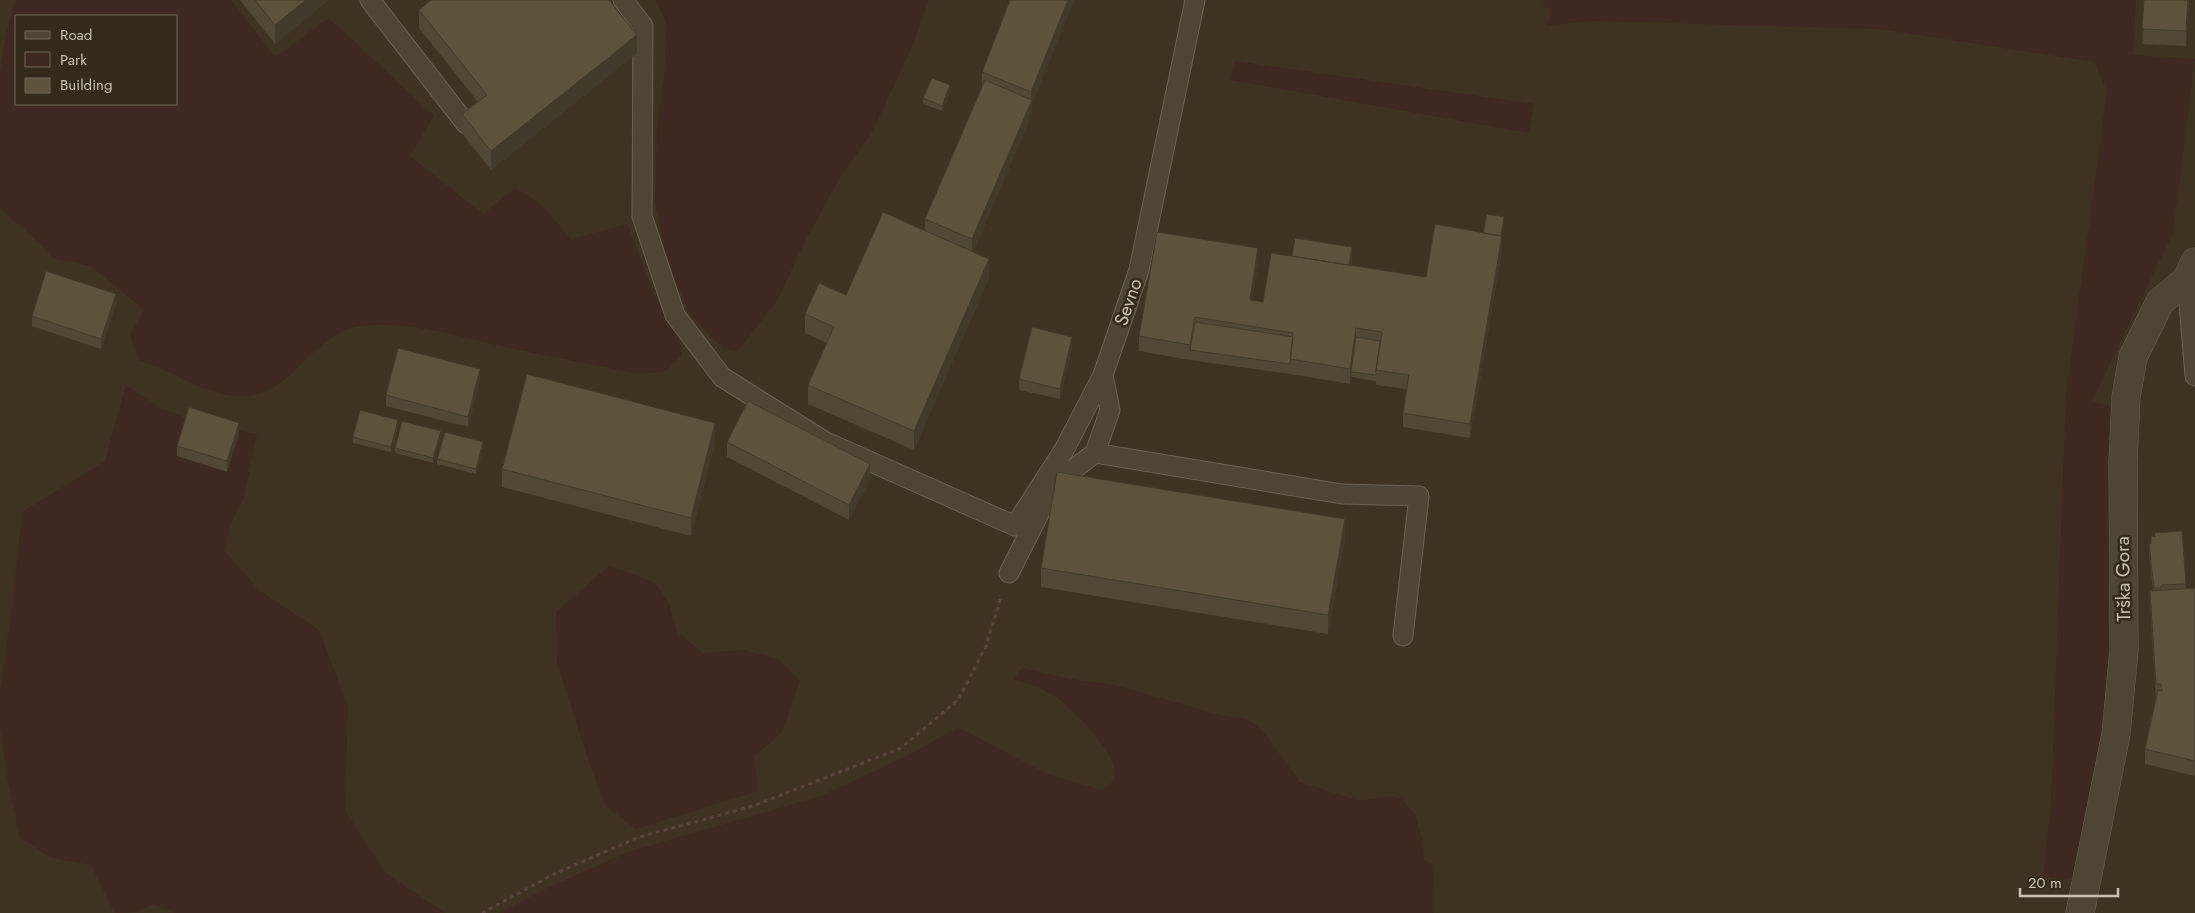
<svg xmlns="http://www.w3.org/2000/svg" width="2195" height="913" font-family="Jost,sans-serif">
<rect width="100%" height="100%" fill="#3e3320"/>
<path fill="#3f2822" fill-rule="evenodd" d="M 16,0 L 231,0 L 275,57 L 329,18 L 434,116 L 410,156 L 483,214 L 515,188 L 541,204 L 571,239 L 627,224 L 655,296 L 680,341 L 681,355 L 666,371 L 638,374 C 599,365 559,359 519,350 C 470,340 400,316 351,328 C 333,333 310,355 297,368 C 243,426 196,380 139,360 L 130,335 L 144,310 L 91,266 L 54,259 L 34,238 L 0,208 L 0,70 L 6,34 ZM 16,16 L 176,16 L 176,104 L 16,104 Z
M 655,0 L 929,0 L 911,49 L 871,134 L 839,179 L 802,247 L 778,299 L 742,346 L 735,352 L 723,348 L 691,316 L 666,262 L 655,202 L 657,124 L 664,78 L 666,37 L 665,20 Z
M 1545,0 L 2136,0 L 2133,55 L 2195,59 L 2173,233 L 2092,401 L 2118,409 L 2115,699 L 2077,876 L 2065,880 L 2043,877 L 2051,803 L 2066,393 L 2107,92 L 2095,62 L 1879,29 L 1592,21 L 1547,26 L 1551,9 L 1543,7 Z
M 1235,61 L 1534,104 L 1529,133 L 1231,80 Z
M 126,385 L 161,408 L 200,424 L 257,434 L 244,497 L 229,527 L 225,552 L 260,591 L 319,630 L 348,707 L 345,811 L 385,872 L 445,913 L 175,913 L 153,904 L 137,912 L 115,913 L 91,865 L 52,858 L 20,838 L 8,782 L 0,730 L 0,690 L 13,600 L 22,512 L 105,461 Z
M 609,566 L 654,582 L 669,603 L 677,632 L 703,653 L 743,650 L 777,658 L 800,681 L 782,732 L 754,757 L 758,791 L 636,829 L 605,805 L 589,762 L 557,663 L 556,612 Z
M 1022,668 L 1071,679 L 1115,685 L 1220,715 L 1245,719 L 1255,724 L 1265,734 L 1300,782 L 1359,801 L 1392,796 L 1402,799 L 1415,815 L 1422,838 L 1424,860 L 1433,865 L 1434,913 L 499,913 L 549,887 L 631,851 L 818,797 L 909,755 L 958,727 L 1047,774 L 1102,790 L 1115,780 C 1114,774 1115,766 1112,761 C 1102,740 1072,707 1053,695 C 1040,688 1028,683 1013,679 Z"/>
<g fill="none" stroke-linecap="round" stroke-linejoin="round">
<defs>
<path id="service" d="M 370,0 L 466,124
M 623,0 L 643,26 L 642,216 L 675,315 L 722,377 L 824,441 L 1015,526 L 1064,450 L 1103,375
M 2187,279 L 2195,376
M 1095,453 L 1342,494 L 1419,496 L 1403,636
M 1009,573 L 1054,484 L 1095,453 L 1110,410 L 1103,375 L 1139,270 L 1195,0"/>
<path id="minor" d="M 2080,913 L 2116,734 L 2124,650 L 2123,461 L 2126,397 L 2133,357 L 2160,302 L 2187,279 L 2195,262"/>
</defs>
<use href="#service" stroke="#6c6353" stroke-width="21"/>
<use href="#minor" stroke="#6c6353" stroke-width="29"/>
<path stroke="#5c4440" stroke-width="3" stroke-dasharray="4 4" stroke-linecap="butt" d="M 482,913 L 554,874 L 639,837 L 753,806 L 901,748 L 958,700 L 986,646 L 1001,597"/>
<use href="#service" stroke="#4e4535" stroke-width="19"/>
<use href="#minor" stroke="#4e4535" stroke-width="28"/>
</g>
<path fill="#504734" d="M 240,0 L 329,0 L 275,44 Z
M 1010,0 L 1074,0 L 1032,104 L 1032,114 L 973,252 L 989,278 L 914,450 L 808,404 L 808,385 L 827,343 L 805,333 L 805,314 L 846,295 L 925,231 L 925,219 L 982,87 L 982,72 Z
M 2144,0 L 2189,0 L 2186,46 L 2142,44 Z
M 419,10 L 637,53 L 491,170 L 462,133 L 462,114 L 478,102 L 419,28 Z
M 950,91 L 942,111 L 923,104 L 923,98 Z
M 1504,223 L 1502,236 L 1502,251 L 1470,438 L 1403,427 L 1403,413 L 1407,389 L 1376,385 L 1376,381 L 1351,377 L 1351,375 L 1350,384 L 1290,374 L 1190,360 L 1139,351 L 1139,336 L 1258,263 L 1252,300 L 1263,302 L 1292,256 L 1352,257 L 1351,265 L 1426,277 L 1483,233 Z
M 116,304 L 101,349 L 32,326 L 32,316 Z
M 1072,347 L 1060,399 L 1019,390 L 1019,379 Z
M 480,379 L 468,427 L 386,406 L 386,395 Z
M 398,425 L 391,452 L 353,443 L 353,437 Z
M 239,433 L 227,472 L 177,456 L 177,446 Z
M 441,436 L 433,463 L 395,453 L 395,448 Z
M 715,442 L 691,536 L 502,487 L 502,469 Z
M 727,442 L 870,479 L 849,520 L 727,457 Z
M 483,447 L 476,474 L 437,464 L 437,459 Z
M 2151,536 L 2186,584 L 2186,589 L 2195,588 L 2195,776 L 2145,764 L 2145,749 L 2156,699 L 2150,606 L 2150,591 L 2153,591 L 2149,554 L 2149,544 L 2151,544 Z
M 1345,538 L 1328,634 L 1041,587 L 1041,568 Z"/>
<path fill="#413a2a" d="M 306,0 L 329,0 L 275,44 L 275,25 Z
M 1068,0 L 1074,0 L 1032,104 L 1032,114 L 972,254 L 972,239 L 1031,102 L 1031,92 Z
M 2188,0 L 2189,0 L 2186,46 L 2186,31 Z
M 637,35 L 637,53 L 491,170 L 491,151 Z
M 950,85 L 950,91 L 942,111 L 942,106 Z
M 1504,217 L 1504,223 L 1501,242 L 1501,237 Z
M 1502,236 L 1502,251 L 1470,438 L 1470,424 Z
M 1352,247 L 1352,257 L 1348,279 L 1348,269 Z
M 1258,248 L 1258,263 L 1250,315 L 1250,300 Z
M 989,259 L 989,278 L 914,450 L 914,431 Z
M 116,294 L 116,304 L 101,349 L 101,339 Z
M 1356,328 L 1356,343 L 1350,384 L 1350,369 Z
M 1072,337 L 1072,347 L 1060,399 L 1060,389 Z
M 480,369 L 480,379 L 468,427 L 468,417 Z
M 398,420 L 398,425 L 391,452 L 391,447 Z
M 239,423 L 239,433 L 227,472 L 227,461 Z
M 715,423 L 715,442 L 691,536 L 691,518 Z
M 441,431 L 441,436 L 433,463 L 433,458 Z
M 483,442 L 483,447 L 476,474 L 476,469 Z
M 870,464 L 870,479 L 849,520 L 849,505 Z
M 1345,519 L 1345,538 L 1328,634 L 1328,615 Z"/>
<path fill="#5d533c" stroke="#413a2a" d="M 255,0 L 306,0 L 275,25 Z
M 431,0 L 609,0 L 637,35 L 491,151 L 462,114 L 487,95 L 419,10 Z
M 1010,0 L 1068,0 L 1031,92 L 982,72 Z
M 2144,0 L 2188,0 L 2186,31 L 2142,29 Z
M 932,78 L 950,85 L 942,106 L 923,98 Z
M 985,80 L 1032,100 L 972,239 L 925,219 Z
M 883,212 L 989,259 L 914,431 L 808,385 L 834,327 L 805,314 L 819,283 L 846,295 Z
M 1487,214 L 1504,217 L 1501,236 L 1483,233 Z
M 1435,224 L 1502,236 L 1470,424 L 1403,413 L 1409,375 L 1376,370 L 1382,332 L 1356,328 L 1350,369 L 1290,359 L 1293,333 L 1195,317 L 1190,345 L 1139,336 L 1157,232 L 1258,248 L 1250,300 L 1263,302 L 1271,253 L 1426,277 Z
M 1295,238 L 1352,247 L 1349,265 L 1292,256 Z
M 46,271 L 116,294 L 101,339 L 32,316 Z
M 1195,322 L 1293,337 L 1290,364 L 1190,350 Z
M 1032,327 L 1072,337 L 1060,389 L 1019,379 Z
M 1356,337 L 1380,341 L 1376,370 L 1376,375 L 1351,372 Z
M 398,348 L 480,369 L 468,417 L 386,395 Z
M 527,374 L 715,423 L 691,518 L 502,469 Z
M 748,401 L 870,464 L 849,505 L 727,442 Z
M 189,407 L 239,423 L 227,461 L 177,446 Z
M 360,410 L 398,420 L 391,447 L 353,437 Z
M 402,421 L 441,431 L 433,458 L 395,448 Z
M 445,432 L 483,442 L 476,469 L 437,459 Z
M 1057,472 L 1345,519 L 1328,615 L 1041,568 Z
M 2182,531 L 2186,584 L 2161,585 L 2161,588 L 2154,588 L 2149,544 L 2151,544 L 2151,536 L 2155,537 L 2155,533 Z
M 2195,588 L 2195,761 L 2145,749 L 2158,690 L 2162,691 L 2161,684 L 2156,684 L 2150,591 Z"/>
<g text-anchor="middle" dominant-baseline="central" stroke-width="5" stroke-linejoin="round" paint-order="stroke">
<g font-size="19" fill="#c9c1b0" stroke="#332a1a">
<text transform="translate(1128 302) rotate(-71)">Sevno</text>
<text transform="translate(2123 579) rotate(-91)">Trška Gora</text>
</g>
</g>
<rect x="15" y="15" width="162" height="90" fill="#332a1a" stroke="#6f6656"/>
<rect x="25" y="31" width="25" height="8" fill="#4e4535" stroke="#6f6656"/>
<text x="60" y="40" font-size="15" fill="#c9c1b0">Road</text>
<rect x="25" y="52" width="25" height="15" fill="#3f2822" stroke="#6f6656"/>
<text x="60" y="65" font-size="15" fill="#c9c1b0">Park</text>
<rect x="25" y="78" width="25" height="15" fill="#5d533c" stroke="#6f6656"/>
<text x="60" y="90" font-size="15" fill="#c9c1b0">Building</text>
<path d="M2020 888v8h98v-8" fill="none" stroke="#c9c1b0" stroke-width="2.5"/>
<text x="2028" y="888" font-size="15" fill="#c9c1b0" stroke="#332a1a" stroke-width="4" paint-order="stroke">20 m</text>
</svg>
